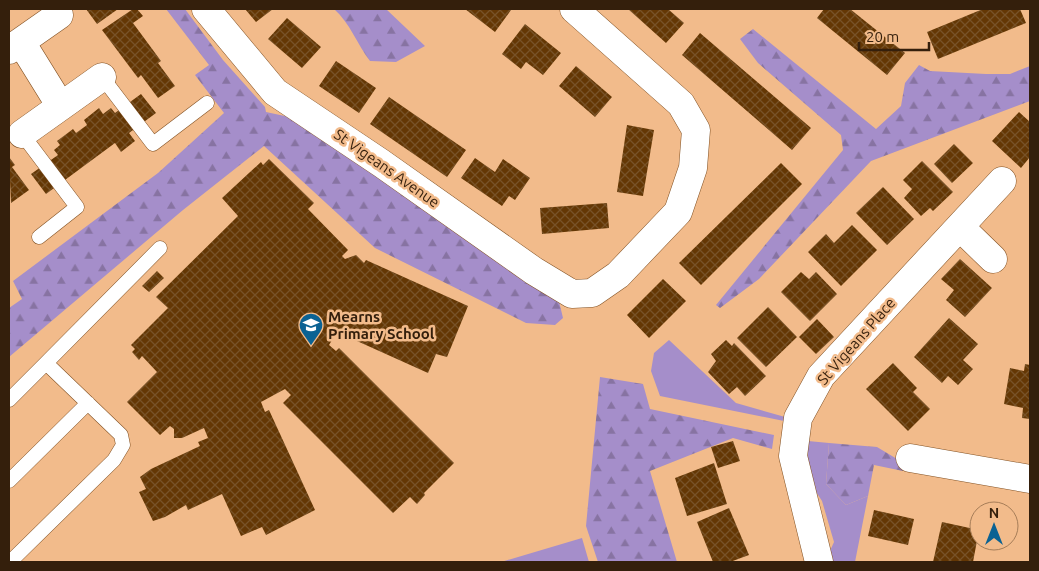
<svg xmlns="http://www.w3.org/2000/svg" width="1039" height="571" font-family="Ubuntu,sans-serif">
<defs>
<pattern id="forest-firs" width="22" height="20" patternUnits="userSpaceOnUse" patternTransform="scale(1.25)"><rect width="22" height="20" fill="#a58eca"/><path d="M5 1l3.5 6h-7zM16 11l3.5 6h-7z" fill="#8773a2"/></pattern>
<pattern id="building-cross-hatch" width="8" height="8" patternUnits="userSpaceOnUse" patternTransform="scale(1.25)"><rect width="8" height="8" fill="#643704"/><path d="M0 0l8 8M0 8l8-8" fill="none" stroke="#775228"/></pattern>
</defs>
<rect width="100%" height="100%" fill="#f2bb8b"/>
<path fill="#a58eca" d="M 669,340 L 736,403 L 785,417 L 784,421 L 660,396 L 651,371 L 654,353 Z
M 808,441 L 829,443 L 826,484 L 846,505 L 868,496 L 855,562 L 825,562 L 834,542 L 822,501 L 807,478 Z
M 582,538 L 589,562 L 501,562 Z"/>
<path fill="url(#forest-firs)" d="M 166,9 L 185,9 L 223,60 L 265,107 L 266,112 L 294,118 L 557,293 L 563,318 L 555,325 L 526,323 L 375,248 L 264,146 L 183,210 L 9,357 L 9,308 L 22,299 L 13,281 L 158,173 L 224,113 L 195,75 L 209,65 Z
M 334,9 L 386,9 L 425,46 L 396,62 L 370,61 C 357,44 350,23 334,9 Z
M 753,29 L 876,129 L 901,106 L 905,83 L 919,65 L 930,71 L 986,74 L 1010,74 L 1030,66 L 1030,101 L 871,161 L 759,279 L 720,308 L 716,305 L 843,150 L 841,135 L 758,63 L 740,39 Z
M 600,377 L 643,384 L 650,409 L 774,435 L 772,449 L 733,438 L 650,471 L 677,562 L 598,562 L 586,526 Z
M 829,443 L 877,447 L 902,462 L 903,471 L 874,465 L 868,496 L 846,505 L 826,484 Z"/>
<path fill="url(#building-cross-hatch)" d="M 86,9 L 118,9 L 97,24 Z
M 133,9 L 137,9 L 143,16 L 133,23 L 161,61 L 158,63 L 175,86 L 158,98 L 141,75 L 138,78 L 102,30 Z
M 245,9 L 273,9 L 256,22 Z
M 465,9 L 509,9 L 511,10 L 495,32 Z
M 628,9 L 668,9 L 684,23 L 666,43 Z
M 824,9 L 850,9 L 905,53 L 887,75 L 817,18 Z
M 983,9 L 1020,9 L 1026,23 L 938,59 L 927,32 Z
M 287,18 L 321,47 L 302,68 L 268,39 Z
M 525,24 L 561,53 L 543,75 L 526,62 L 521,69 L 502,54 Z
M 700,33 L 811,128 L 792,150 L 682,55 Z
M 336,61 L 376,88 L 359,113 L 319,86 Z
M 576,66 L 612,97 L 595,117 L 559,86 Z
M 141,94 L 156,113 L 129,133 L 135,141 L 121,152 L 115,143 L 46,194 L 31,174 L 58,155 L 54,150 L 60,145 L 57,141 L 73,129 L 76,133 L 87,125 L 84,120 L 99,108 L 103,114 L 111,108 L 115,113 Z
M 389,97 L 466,150 L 447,177 L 370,124 Z
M 1019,112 L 1030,122 L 1030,157 L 1021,168 L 992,141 Z
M 627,125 L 654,130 L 643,196 L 617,192 Z
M 954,144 L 973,163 L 952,183 L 934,164 Z
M 9,157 L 15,165 L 12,167 L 29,190 L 11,203 Z
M 475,158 L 495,172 L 503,159 L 530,178 L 515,200 L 509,196 L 502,206 L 461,178 Z
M 269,159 L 314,203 L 308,209 L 348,250 L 342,256 L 345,259 L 356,255 L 364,263 L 366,260 L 468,306 L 447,357 L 436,354 L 428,373 L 337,332 L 329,345 L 336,351 L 339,348 L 454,463 L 424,493 L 425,495 L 417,504 L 410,497 L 393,513 L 283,403 L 291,395 L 285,389 L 261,402 L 265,412 L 269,410 L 315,510 L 266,535 L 262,527 L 241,536 L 222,494 L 188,510 L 186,505 L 165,517 L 153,521 L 139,492 L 146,489 L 140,477 L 151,469 L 200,446 L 198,442 L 208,438 L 204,428 L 182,438 L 174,438 L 174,429 L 170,426 L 160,435 L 127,402 L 157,372 L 142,356 L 139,360 L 132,352 L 135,349 L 131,345 L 168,308 L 156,297 L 238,216 L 222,198 L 261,162 L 263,165 Z
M 922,161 L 953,192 L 933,211 L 930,208 L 921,216 L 904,198 L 912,189 L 903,180 Z
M 781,163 L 802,184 L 701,285 L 679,263 Z
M 883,187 L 914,219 L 887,245 L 856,213 Z
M 607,203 L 609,228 L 542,234 L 540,208 Z
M 852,225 L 877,250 L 841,286 L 808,252 L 826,234 L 834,243 Z
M 960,259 L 992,288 L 965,317 L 946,300 L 954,290 L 941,279 Z
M 157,271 L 164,278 L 149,292 L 142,286 Z
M 801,272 L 809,279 L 816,272 L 837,294 L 810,321 L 781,292 Z
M 663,279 L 686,301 L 649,338 L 627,315 Z
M 768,307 L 797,337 L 766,367 L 737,338 Z
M 949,318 L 978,344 L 963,360 L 973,369 L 958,385 L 948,376 L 942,383 L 914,357 Z
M 817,319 L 834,337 L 816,354 L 799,337 Z
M 726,340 L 732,346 L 734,343 L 766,376 L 745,396 L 737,387 L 729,394 L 708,372 L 716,361 L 711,354 Z
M 893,363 L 917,388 L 913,392 L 930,409 L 908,431 L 866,389 Z
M 1025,364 L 1030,365 L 1030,419 L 1022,418 L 1023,408 L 1004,404 L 1010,368 L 1024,371 Z
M 733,441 L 740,461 L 718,468 L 711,447 Z
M 714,463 L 727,504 L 687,516 L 675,478 Z
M 729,508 L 749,555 L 730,562 L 713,562 L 697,522 Z
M 874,510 L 914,519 L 908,545 L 868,536 Z
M 942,522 L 979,530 L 973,562 L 933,562 Z"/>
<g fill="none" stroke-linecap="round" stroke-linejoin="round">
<defs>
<path id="lane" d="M 102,77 L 153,144 L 207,103
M 22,134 L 77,207 L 39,237
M 46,363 L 160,248
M 9,400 L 46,363 L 121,435 L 123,445 L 114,460 L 10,562
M 9,481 L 88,403"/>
<path id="street" d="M 206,9 L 275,92 L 381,163 L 534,271 L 572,294 L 592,293 L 618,275 L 678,212 L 693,168 L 696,130 L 681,104 L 574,9
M 21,42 L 60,105
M 9,50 L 59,15
M 22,134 L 102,77
M 960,227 L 993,259
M 910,458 L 1030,479
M 819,562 L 793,456 L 798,418 L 821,376 L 1002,181"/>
</defs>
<use href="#lane" stroke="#835224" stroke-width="15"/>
<use href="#street" stroke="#835224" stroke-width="29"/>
<use href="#lane" stroke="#fff" stroke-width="14"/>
<use href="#street" stroke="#fff" stroke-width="28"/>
</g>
<defs>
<symbol id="school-pin" viewBox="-11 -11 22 30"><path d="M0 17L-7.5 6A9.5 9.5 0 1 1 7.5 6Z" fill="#0b6293" stroke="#f2bb8b"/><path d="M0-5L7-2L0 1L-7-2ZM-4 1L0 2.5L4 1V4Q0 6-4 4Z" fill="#fff"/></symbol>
</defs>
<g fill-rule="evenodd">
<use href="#school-pin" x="297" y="311" width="28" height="38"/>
</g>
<g text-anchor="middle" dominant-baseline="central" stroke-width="5" stroke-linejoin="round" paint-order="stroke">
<g font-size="15" fill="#341f0c" stroke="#f2bb8b">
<text transform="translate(387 168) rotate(35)">St Vigeans Avenue</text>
<text transform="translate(856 341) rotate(-49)">St Vigeans Place</text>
</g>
<g font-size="15" font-weight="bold" fill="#341f0c" stroke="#f2bb8b" text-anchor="start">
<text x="328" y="316">Mearns<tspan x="328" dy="17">Primary School</tspan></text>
</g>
</g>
<rect width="1039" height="571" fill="none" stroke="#341f0c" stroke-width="20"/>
<g transform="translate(994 526)"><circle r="24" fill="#f2bb8b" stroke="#a67d58"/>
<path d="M0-4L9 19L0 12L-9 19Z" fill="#0b6293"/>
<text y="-8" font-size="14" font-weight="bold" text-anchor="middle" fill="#341f0c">N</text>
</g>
<path d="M859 42v8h70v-8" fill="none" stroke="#341f0c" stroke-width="2.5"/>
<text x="866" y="42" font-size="15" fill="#341f0c" stroke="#f2bb8b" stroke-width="4" paint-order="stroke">20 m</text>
</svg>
